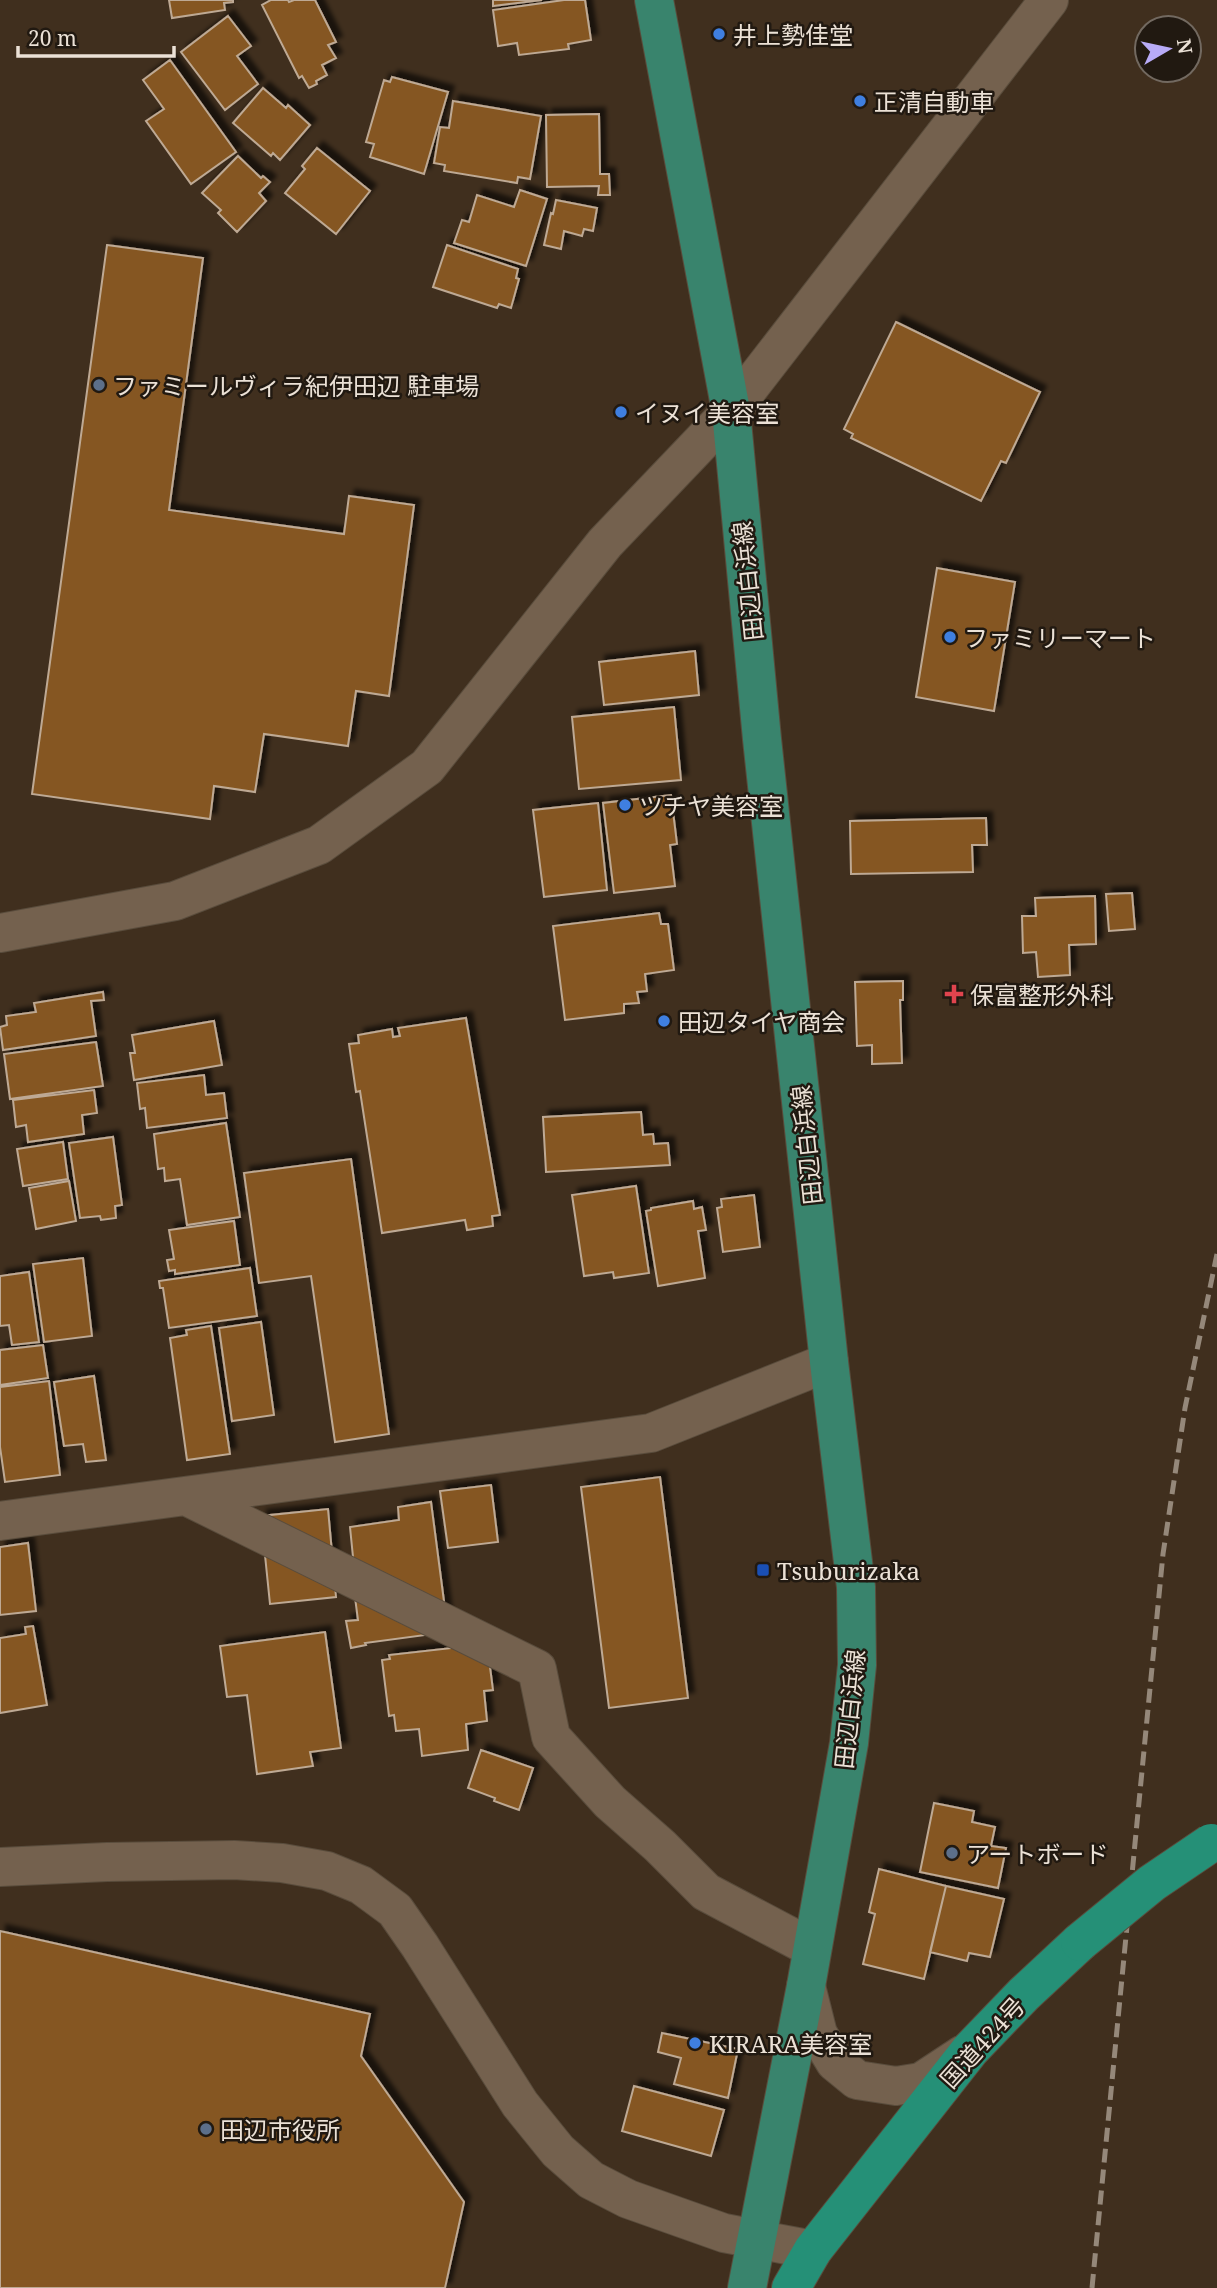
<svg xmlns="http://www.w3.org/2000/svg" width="1217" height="2288" font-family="'Noto Serif','Noto Sans JP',serif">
<defs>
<filter id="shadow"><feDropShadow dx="6" dy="-6" stdDeviation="2" flood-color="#0009"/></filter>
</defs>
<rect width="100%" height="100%" fill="#402f1e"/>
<path fill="#855720" stroke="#bea994" stroke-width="2" filter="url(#shadow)" d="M 169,0 L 233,0 L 233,2 L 224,3 L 225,10 L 172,18 Z
M 271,0 L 288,0 L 289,2 L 294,0 L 315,0 L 336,42 L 328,45 L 336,58 L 322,65 L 327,75 L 316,81 L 317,84 L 309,88 L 302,76 L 299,78 L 262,5 Z
M 493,0 L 542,0 L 493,6 Z
M 564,0 L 585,0 L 591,40 L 568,44 L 569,49 L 519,55 L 517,43 L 498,46 L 493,10 Z
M 228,16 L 251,46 L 237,56 L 258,84 L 225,110 L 181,52 Z
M 170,60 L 236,152 L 191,184 L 146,121 L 164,109 L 143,80 Z
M 392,77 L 448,92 L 424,174 L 370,157 L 374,144 L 366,142 L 384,80 L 390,82 Z
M 263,88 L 286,108 L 288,105 L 310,125 L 280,160 L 273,153 L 271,156 L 233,123 Z
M 453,101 L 541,116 L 530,179 L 518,177 L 517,183 L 444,171 L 445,165 L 434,163 L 440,127 L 449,128 Z
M 599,114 L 600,174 L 609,174 L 610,195 L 598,195 L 599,186 L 547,187 L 546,115 Z
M 317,148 L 370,191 L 336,234 L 285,193 L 305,169 L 302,166 Z
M 238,156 L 261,178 L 263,176 L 270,182 L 259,193 L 266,201 L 237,232 L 218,213 L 221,210 L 202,193 Z
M 520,190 L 547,199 L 526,266 L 454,243 L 462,220 L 469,222 L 477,195 L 514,207 Z
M 556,200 L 597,208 L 593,231 L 584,229 L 582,236 L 564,231 L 561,249 L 544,245 L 551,213 L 553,214 Z
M 107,245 L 203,258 L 169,510 L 344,534 L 349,496 L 414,505 L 389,696 L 356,691 L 348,746 L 264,734 L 255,792 L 214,786 L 210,819 L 32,794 Z
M 447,245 L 518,269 L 516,278 L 519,279 L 511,308 L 499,304 L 497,308 L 433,287 Z
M 896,322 L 1040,392 L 1006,463 L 1001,461 L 981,501 L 851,438 L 853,434 L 844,429 Z
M 937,568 L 1015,582 L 994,711 L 916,697 Z
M 695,651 L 699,695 L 604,705 L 599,662 Z
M 674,707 L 681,780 L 579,789 L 572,717 Z
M 671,795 L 677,844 L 670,845 L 675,886 L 614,893 L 603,803 Z
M 598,803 L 607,890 L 544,897 L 533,810 Z
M 986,818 L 987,845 L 972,845 L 973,872 L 851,874 L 850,821 Z
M 1132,893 L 1135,929 L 1109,931 L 1106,894 Z
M 1095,896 L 1096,944 L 1069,945 L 1070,975 L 1038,977 L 1036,952 L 1023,953 L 1022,916 L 1036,916 L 1035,898 Z
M 659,913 L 661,924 L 668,924 L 674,970 L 645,974 L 647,991 L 637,992 L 639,1003 L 624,1004 L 624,1013 L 565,1020 L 553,926 Z
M 903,981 L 903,1000 L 900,1000 L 902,1063 L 872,1064 L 872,1045 L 857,1046 L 855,982 Z
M 103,992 L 104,1000 L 91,1001 L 96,1036 L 3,1050 L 0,1027 L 7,1025 L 6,1016 L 36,1012 L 34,1003 Z
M 466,1018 L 500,1215 L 492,1216 L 493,1226 L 467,1230 L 465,1220 L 382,1233 L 360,1091 L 356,1092 L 349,1044 L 359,1043 L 358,1035 L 392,1029 L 393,1037 L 400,1036 L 398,1028 Z
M 214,1021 L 222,1065 L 134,1080 L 130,1053 L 135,1053 L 132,1035 Z
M 96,1042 L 103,1086 L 10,1099 L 4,1054 Z
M 204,1075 L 206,1095 L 224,1093 L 227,1118 L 147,1128 L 145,1108 L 140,1109 L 137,1083 Z
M 94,1090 L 97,1113 L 82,1115 L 84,1134 L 28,1142 L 26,1125 L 16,1127 L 13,1100 Z
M 641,1112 L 643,1135 L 653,1134 L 654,1144 L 668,1143 L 670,1165 L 546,1172 L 543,1117 Z
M 226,1123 L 240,1217 L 187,1225 L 180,1179 L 165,1181 L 164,1168 L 158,1169 L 154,1134 Z
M 113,1137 L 122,1205 L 115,1206 L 116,1218 L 101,1220 L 100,1216 L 80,1218 L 69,1143 Z
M 63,1142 L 68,1179 L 23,1186 L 17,1149 Z
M 351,1159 L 389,1434 L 335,1442 L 311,1276 L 259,1283 L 244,1173 Z
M 69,1181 L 76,1221 L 36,1229 L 29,1188 Z
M 636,1186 L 649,1273 L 614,1278 L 613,1272 L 584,1276 L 572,1195 Z
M 754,1195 L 760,1247 L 723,1252 L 717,1208 L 722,1207 L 721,1199 Z
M 693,1201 L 694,1209 L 702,1207 L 706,1230 L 698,1231 L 705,1278 L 658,1286 L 646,1211 L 651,1210 L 651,1208 Z
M 234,1221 L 240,1265 L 175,1274 L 175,1270 L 169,1271 L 167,1260 L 174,1259 L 169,1230 Z
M 83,1258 L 92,1336 L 44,1342 L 33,1264 Z
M 250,1268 L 257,1316 L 169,1328 L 163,1288 L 160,1288 L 159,1281 Z
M 29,1272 L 39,1342 L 12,1345 L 9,1325 L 0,1326 L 0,1276 Z
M 261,1322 L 274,1415 L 232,1421 L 219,1328 Z
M 211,1326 L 230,1454 L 187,1460 L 170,1338 L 187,1335 L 186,1330 Z
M 43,1345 L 48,1378 L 0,1385 L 0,1350 Z
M 94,1376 L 106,1460 L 86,1462 L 83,1444 L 64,1446 L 54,1382 Z
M 49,1381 L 60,1475 L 5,1482 L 0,1447 L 0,1387 Z
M 660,1477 L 688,1698 L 609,1708 L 581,1487 Z
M 491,1485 L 498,1542 L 448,1548 L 440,1491 Z
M 431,1502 L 448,1632 L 365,1643 L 366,1645 L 351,1648 L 346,1621 L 358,1620 L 351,1567 L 354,1567 L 350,1527 L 399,1520 L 398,1507 Z
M 328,1509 L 336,1597 L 270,1604 L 261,1516 Z
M 28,1543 L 36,1611 L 0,1615 L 0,1547 Z
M 33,1626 L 47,1705 L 0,1713 L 0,1638 L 26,1634 L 25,1627 Z
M 325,1632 L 341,1748 L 310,1752 L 313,1766 L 257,1774 L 247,1695 L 227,1697 L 220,1646 Z
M 487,1644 L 493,1690 L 484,1691 L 487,1721 L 466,1724 L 468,1750 L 422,1756 L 419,1729 L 396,1731 L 394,1715 L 389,1716 L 382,1660 L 390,1659 L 389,1655 Z
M 481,1750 L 533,1768 L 519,1810 L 494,1801 L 495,1798 L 468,1788 Z
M 934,1803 L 974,1811 L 972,1822 L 995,1827 L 991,1846 L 1006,1848 L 998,1888 L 920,1872 Z
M 879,1869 L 946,1886 L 924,1979 L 863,1964 L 875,1914 L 869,1912 Z
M 946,1886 L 1004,1899 L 990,1957 L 969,1953 L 967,1961 L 930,1952 Z
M 0,1931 L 370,2014 L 361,2056 L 464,2202 L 445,2288 L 0,2288 Z
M 662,2033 L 738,2049 L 728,2098 L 674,2084 L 681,2058 L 658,2052 Z
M 634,2086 L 724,2110 L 711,2156 L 622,2131 Z"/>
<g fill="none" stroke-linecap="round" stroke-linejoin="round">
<defs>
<path id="minor" d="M 731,411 L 1049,0
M 186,1496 L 537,1669 L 551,1737 L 610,1802 L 660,1846 L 706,1892 L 812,1948
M 0,1521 L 651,1433 L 829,1362
M 806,1986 L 818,2034 L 835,2062 L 857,2080 L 896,2086 L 921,2082 L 962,2055"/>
<path id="tertiary" d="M 0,933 L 175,901 L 319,845 L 427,767 L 605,543 L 731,411
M 0,1867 L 107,1862 L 234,1860 L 282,1863 L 327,1871 L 361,1885 L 395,1910 L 420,1946 L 520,2104 L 558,2151 L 591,2180 L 628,2199 L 724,2233 L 813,2250"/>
<path id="primary" d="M 654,0 L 731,411 L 762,739 L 829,1362 L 856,1587 L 857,1665 L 849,1743 L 806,1986 L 747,2288"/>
<path id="trunk" d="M 791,2288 L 813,2250 L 971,2049 L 1024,1994 L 1080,1942"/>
</defs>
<use href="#minor" stroke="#594c3c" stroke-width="40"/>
<use href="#tertiary" stroke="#594c3c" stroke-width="40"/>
<use href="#primary" stroke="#594c3c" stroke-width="40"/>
<use href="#trunk" stroke="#594c3c" stroke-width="40"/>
<use href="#minor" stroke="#74614e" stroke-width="38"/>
<use href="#tertiary" stroke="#74614e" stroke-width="38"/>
<use href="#primary" stroke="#39846d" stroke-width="38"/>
<use href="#trunk" stroke="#259077" stroke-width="38"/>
<path stroke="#95887a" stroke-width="5" stroke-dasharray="14 7" stroke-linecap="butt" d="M 1092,2288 L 1163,1554 L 1185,1408 L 1217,1254"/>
<defs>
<path id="trunk-bridge" d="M 1080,1942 L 1152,1883 L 1211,1843"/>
</defs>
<use href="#trunk-bridge" stroke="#594c3c" stroke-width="40" stroke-linecap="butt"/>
<use href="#trunk-bridge" stroke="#259077" stroke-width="38"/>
</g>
<g fill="#3f7fe0" stroke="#211911" stroke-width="2.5">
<circle cx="719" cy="34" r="7"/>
<circle cx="860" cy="101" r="7"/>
<circle cx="621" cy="412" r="7"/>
<circle cx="950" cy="637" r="7"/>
<circle cx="625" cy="805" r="7"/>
<circle cx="664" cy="1021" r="7"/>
<circle cx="695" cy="2043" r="7"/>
</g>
<g fill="#5c6f8a" stroke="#211911" stroke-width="2.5">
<circle cx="99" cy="385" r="7"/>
<circle cx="952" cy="1853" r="7"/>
<circle cx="206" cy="2129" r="7"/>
</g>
<path fill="#e0444e" stroke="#211911" stroke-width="2.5" d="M950.5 983.5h7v7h7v7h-7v7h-7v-7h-7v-7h7z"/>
<rect fill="#1a4fb4" stroke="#211911" stroke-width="2.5" x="756" y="1563" width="14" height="14" rx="3.5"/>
<g text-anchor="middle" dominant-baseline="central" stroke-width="5" stroke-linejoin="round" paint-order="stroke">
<g font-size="24" fill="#ebe1d6" stroke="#211911" text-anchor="start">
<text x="733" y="34">井上勢佳堂</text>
<text x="874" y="101">正清自動車</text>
<text x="113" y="385">ファミールヴィラ紀伊田辺 駐車場</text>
<text x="635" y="412">イヌイ美容室</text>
<text x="964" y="637">ファミリーマート</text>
<text x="639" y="805">ツチヤ美容室</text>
<text x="970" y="994">保富整形外科</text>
<text x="678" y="1021">田辺タイヤ商会</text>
<text x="777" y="1570">Tsuburizaka</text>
<text x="966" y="1853">アートボード</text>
<text x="709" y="2043">KIRARA美容室</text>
<text x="220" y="2129">田辺市役所</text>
</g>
<g font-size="24" fill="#ebe1d6" stroke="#211911">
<text transform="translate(747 581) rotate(-96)">田辺白浜線</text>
<text transform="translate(806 1145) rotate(-96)">田辺白浜線</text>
<text transform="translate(849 1709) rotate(-84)">田辺白浜線</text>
<text transform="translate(982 2042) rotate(-48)">国道424号</text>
</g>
</g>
<g transform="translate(1168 49) rotate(81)"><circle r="33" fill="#211911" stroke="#726960" stroke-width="2"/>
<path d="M0-5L12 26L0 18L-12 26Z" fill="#b8abf7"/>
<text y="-10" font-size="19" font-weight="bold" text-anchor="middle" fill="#ebe1d6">N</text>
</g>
<path d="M18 46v10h156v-10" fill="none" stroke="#ebe1d6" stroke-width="3.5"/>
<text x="28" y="46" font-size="21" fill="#ebe1d6" stroke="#211911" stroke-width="5" paint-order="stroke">20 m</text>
</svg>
